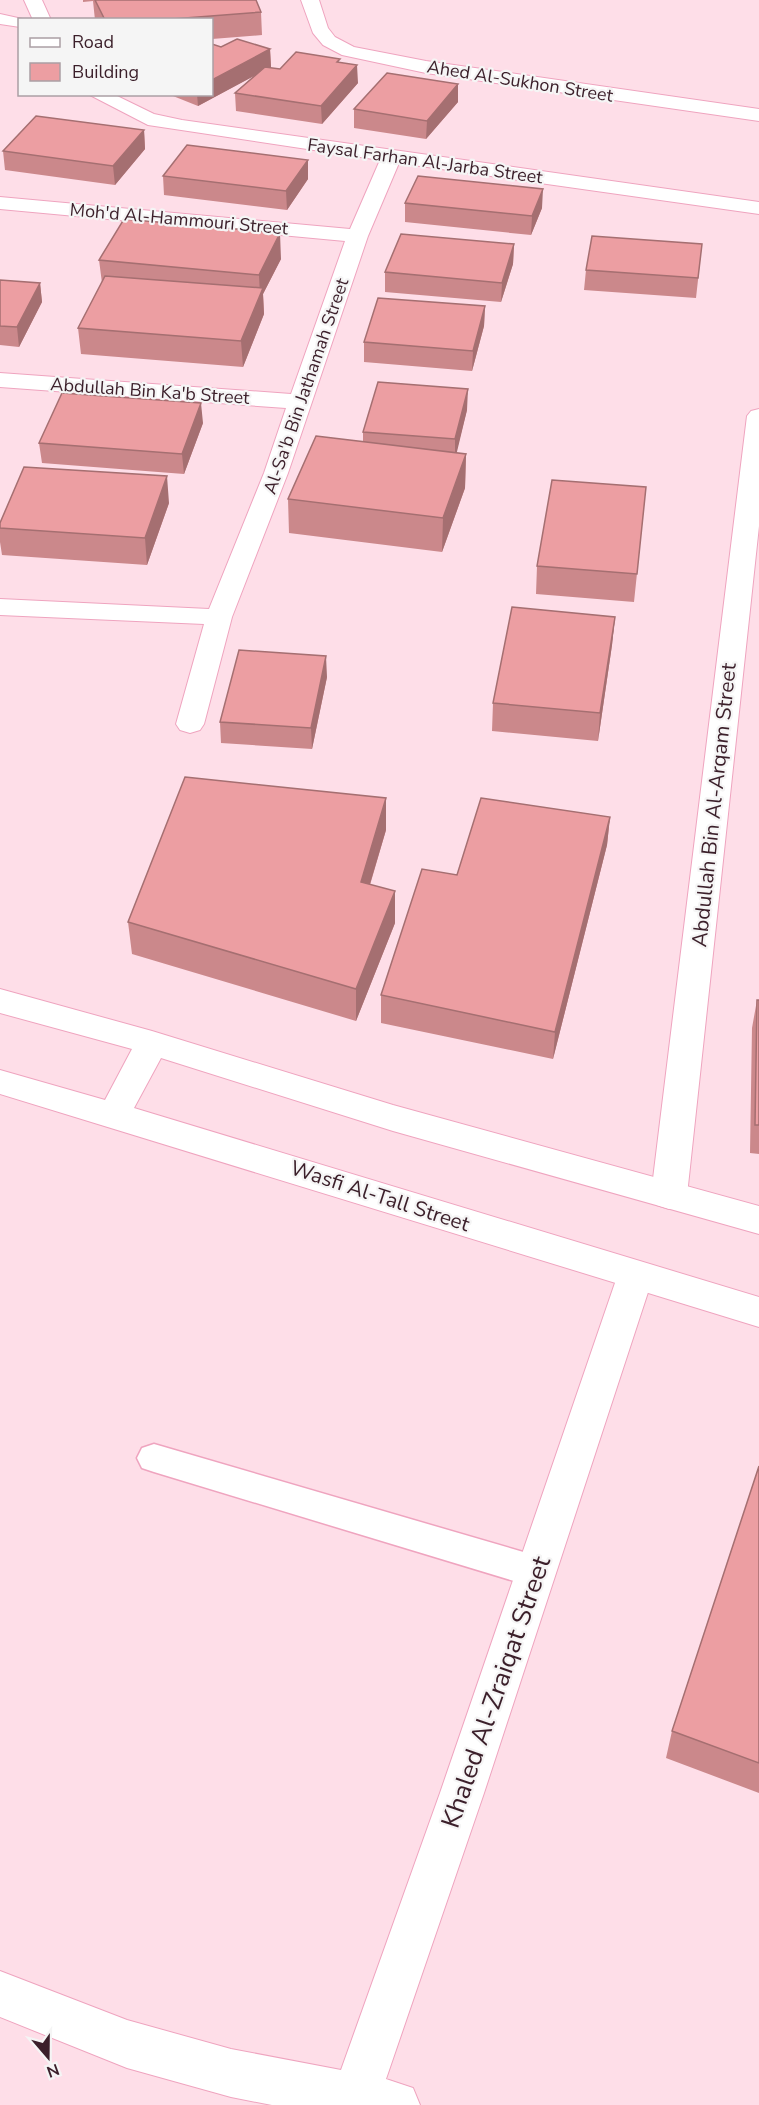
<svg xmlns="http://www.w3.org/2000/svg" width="759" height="2105" font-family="'Nunito Sans',sans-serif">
<rect width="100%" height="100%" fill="#fedee8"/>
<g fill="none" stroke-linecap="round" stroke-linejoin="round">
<defs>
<path id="lane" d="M 154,1444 L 537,1556 L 549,1561 L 555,1572 L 549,1583 L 537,1588 L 154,1472 L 142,1468 L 137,1458 L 142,1448 Z"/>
<path id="street" d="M 24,0 L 42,0 L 51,20 L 33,20 Z
M 301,0 L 319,0 L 328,28 L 335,37 L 354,47 L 426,61 L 759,109 L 759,121 L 426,73 L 342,55 L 323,45 L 313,33 Z
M 0,14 L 27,20 L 20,20 L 20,27 L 0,24 Z
M 88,94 L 113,94 L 154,114 L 182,120 L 759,202 L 759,214 L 399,163 L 368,236 L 288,473 L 232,617 L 204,724 L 200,730 L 190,733 L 180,730 L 176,724 L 204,624 L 0,615 L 0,599 L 209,609 L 264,473 L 286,408 L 0,387 L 0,373 L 291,394 L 345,241 L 0,209 L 0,197 L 350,229 L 380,160 L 148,125 Z
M 759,409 L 759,526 L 687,1195 L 681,1205 L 669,1209 L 657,1205 L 651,1195 L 747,416 L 751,411 Z
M 635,1262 L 648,1267 L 653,1277 L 484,1793 L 386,2079 L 413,2088 L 420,2105 L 272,2105 L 231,2097 L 127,2068 L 0,2017 L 0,1971 L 127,2020 L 231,2049 L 341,2070 L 440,1793 L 617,1277 L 622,1267 Z"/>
<path id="secondary" d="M 0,989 L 152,1031 L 393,1105 L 759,1206 L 759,1234 L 393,1131 L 161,1058 L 134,1108 L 759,1297 L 759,1327 L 0,1094 L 0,1070 L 105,1100 L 132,1049 L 0,1013 Z"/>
</defs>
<use href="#lane" stroke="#efa4bf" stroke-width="3"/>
<use href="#street" stroke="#efa4bf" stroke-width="2"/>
<use href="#secondary" stroke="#efa4bf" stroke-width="2"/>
<use href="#lane" fill="#fff" fill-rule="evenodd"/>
<use href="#street" fill="#fff" fill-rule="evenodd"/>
<use href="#secondary" fill="#fff" fill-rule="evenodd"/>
</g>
<path fill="#cb888b" d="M 83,0 L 256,0 L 261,12 L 262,35 L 212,39 L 212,20 L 95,20 L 93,1 L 83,2 Z
M 221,47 L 270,49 L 271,67 L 269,68 L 280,69 L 341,62 L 358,83 L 322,124 L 236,111 L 235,93 L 255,75 L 198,106 L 168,94 L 212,94 Z
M 458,84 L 458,102 L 426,139 L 354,128 L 354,109 Z
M 144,130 L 145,149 L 115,185 L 5,170 L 3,151 Z
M 163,176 L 308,179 L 287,210 L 164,195 Z
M 405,203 L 542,208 L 531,235 L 405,222 Z
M 514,244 L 513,264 L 501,302 L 385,292 L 385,272 Z
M 702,244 L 696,298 L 584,290 L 586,270 Z
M 281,259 L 263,294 L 264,314 L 243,367 L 81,354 L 78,328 L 102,283 L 99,260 Z
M 0,280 L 40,283 L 42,302 L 19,347 L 0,345 Z
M 485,306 L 484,326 L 472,371 L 364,362 L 364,342 Z
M 467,410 L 456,453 L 466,454 L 465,488 L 442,552 L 289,533 L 288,499 L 363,442 L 363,432 Z
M 203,423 L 184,474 L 42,463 L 39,443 Z
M 646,487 L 634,602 L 536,594 L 537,566 Z
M 169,503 L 147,565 L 2,555 L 0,542 L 0,523 Z
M 615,617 L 612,645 L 598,741 L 492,731 L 493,703 Z
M 327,677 L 312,749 L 221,743 L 220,722 Z
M 610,817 L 607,845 L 553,1059 L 381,1023 L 381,995 L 457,875 Z
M 386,830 L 370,885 L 395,923 L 356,1021 L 132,954 L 128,922 Z
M 757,1000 L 759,1000 L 759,1154 L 750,1153 L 752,1028 Z
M 759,1466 L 759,1793 L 666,1758 L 672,1731 Z"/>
<path fill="#a56f71" d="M 270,49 L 271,67 L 198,106 L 197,94 L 212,94 L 212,80 Z
M 357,65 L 358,83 L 322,124 L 321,106 Z
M 458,84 L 458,102 L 426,139 L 427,121 Z
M 144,130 L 145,149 L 115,185 L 113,166 Z
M 308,160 L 308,179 L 287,210 L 286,191 Z
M 543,189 L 542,208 L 531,235 L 532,216 Z
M 280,233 L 281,259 L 263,294 L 264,314 L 243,367 L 241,341 L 260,296 L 259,275 Z
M 514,244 L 513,264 L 501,302 L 502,283 Z
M 40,283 L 42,302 L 19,347 L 17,327 Z
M 485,306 L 484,326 L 472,371 L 473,351 Z
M 468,389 L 467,410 L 455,460 L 455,439 Z
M 201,403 L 203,423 L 184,474 L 182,454 Z
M 466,454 L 465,488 L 442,552 L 443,518 Z
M 167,476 L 169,503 L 147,565 L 145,538 Z
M 615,617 L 612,645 L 598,741 L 600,713 Z
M 326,656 L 327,677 L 312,749 L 311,728 Z
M 386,798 L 386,830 L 361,914 L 361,882 Z
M 610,817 L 607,845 L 553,1059 L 555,1032 Z
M 395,891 L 395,923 L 356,1021 L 356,989 Z"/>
<path fill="#ec9ea2" stroke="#a56f71" stroke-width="1.5" d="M 95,0 L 256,0 L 261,12 L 159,20 L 105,20 Z
M 237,39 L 270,49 L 212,80 L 212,44 L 221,47 Z
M 296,52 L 340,59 L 337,62 L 357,65 L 321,106 L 235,93 L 265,67 L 280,69 Z
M 387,73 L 458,84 L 427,121 L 354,109 Z
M 36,116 L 144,130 L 113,166 L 3,151 Z
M 187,145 L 308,160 L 286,191 L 163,176 Z
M 418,176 L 543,189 L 532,216 L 405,203 Z
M 124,219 L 280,233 L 259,275 L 99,260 Z
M 401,234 L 514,244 L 502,283 L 385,272 Z
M 592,236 L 702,244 L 698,278 L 586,270 Z
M 105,276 L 263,288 L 241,341 L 78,328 Z
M 0,280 L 40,283 L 17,327 L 0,326 Z
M 378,298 L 485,306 L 473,351 L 364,342 Z
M 378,382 L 468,389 L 455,439 L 363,432 Z
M 62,393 L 201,403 L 182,454 L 39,443 Z
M 316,436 L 466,454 L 443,518 L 288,499 Z
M 24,467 L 167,476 L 145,538 L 0,528 L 0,523 Z
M 552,480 L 646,487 L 637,574 L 537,566 Z
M 512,607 L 615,617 L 600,713 L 493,703 Z
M 239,650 L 326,656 L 311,728 L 220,722 Z
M 185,777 L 386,798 L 361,882 L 395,891 L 356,989 L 128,922 Z
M 481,798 L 610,817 L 555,1032 L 381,995 L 422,869 L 457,875 Z
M 757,1000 L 759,1000 L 759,1125 L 755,1125 Z
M 759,1466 L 759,1763 L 672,1731 Z"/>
<g text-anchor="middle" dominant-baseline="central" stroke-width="4.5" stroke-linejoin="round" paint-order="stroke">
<g font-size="18" fill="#3b1f2a" stroke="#f5f5f5">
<text transform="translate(520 81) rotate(9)">Ahed Al-Sukhon Street</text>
<text transform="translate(425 161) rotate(8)">Faysal Farhan Al-Jarba Street</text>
<text transform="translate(179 219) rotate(5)">Moh'd Al-Hammouri Street</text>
<text transform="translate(306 386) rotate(-71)">Al-Sa'b Bin Jathamah Street</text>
<text transform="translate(150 391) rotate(4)">Abdullah Bin Ka'b Street</text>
</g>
<g font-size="21" fill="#3b1f2a" stroke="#f5f5f5">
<text transform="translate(714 805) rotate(-84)">Abdullah Bin Al-Arqam Street</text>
<text transform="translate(380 1196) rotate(18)">Wasfi Al-Tall Street</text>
</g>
<g font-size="26" fill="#3b1f2a" stroke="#f5f5f5">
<text transform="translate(496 1692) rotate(-71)">Khaled Al-Zraiqat Street</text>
</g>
</g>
<rect x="18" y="18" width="195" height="78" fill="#f5f5f5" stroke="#ab9fa4" stroke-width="1.5"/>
<rect x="30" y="38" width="30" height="9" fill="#ffffff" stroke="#ab9fa4" stroke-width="1.5"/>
<text x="72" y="48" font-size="18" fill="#3b1f2a">Road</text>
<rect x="30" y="63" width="30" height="18" fill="#ec9ea2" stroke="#ab9fa4" stroke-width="1.5"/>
<text x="72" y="78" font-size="18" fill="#3b1f2a">Building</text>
<g transform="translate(48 2057) rotate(160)" stroke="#f5f5f5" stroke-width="4.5" paint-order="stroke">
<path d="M0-4.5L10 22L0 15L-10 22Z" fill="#3b1f2a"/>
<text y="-9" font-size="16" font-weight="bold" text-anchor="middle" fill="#3b1f2a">N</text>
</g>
</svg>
